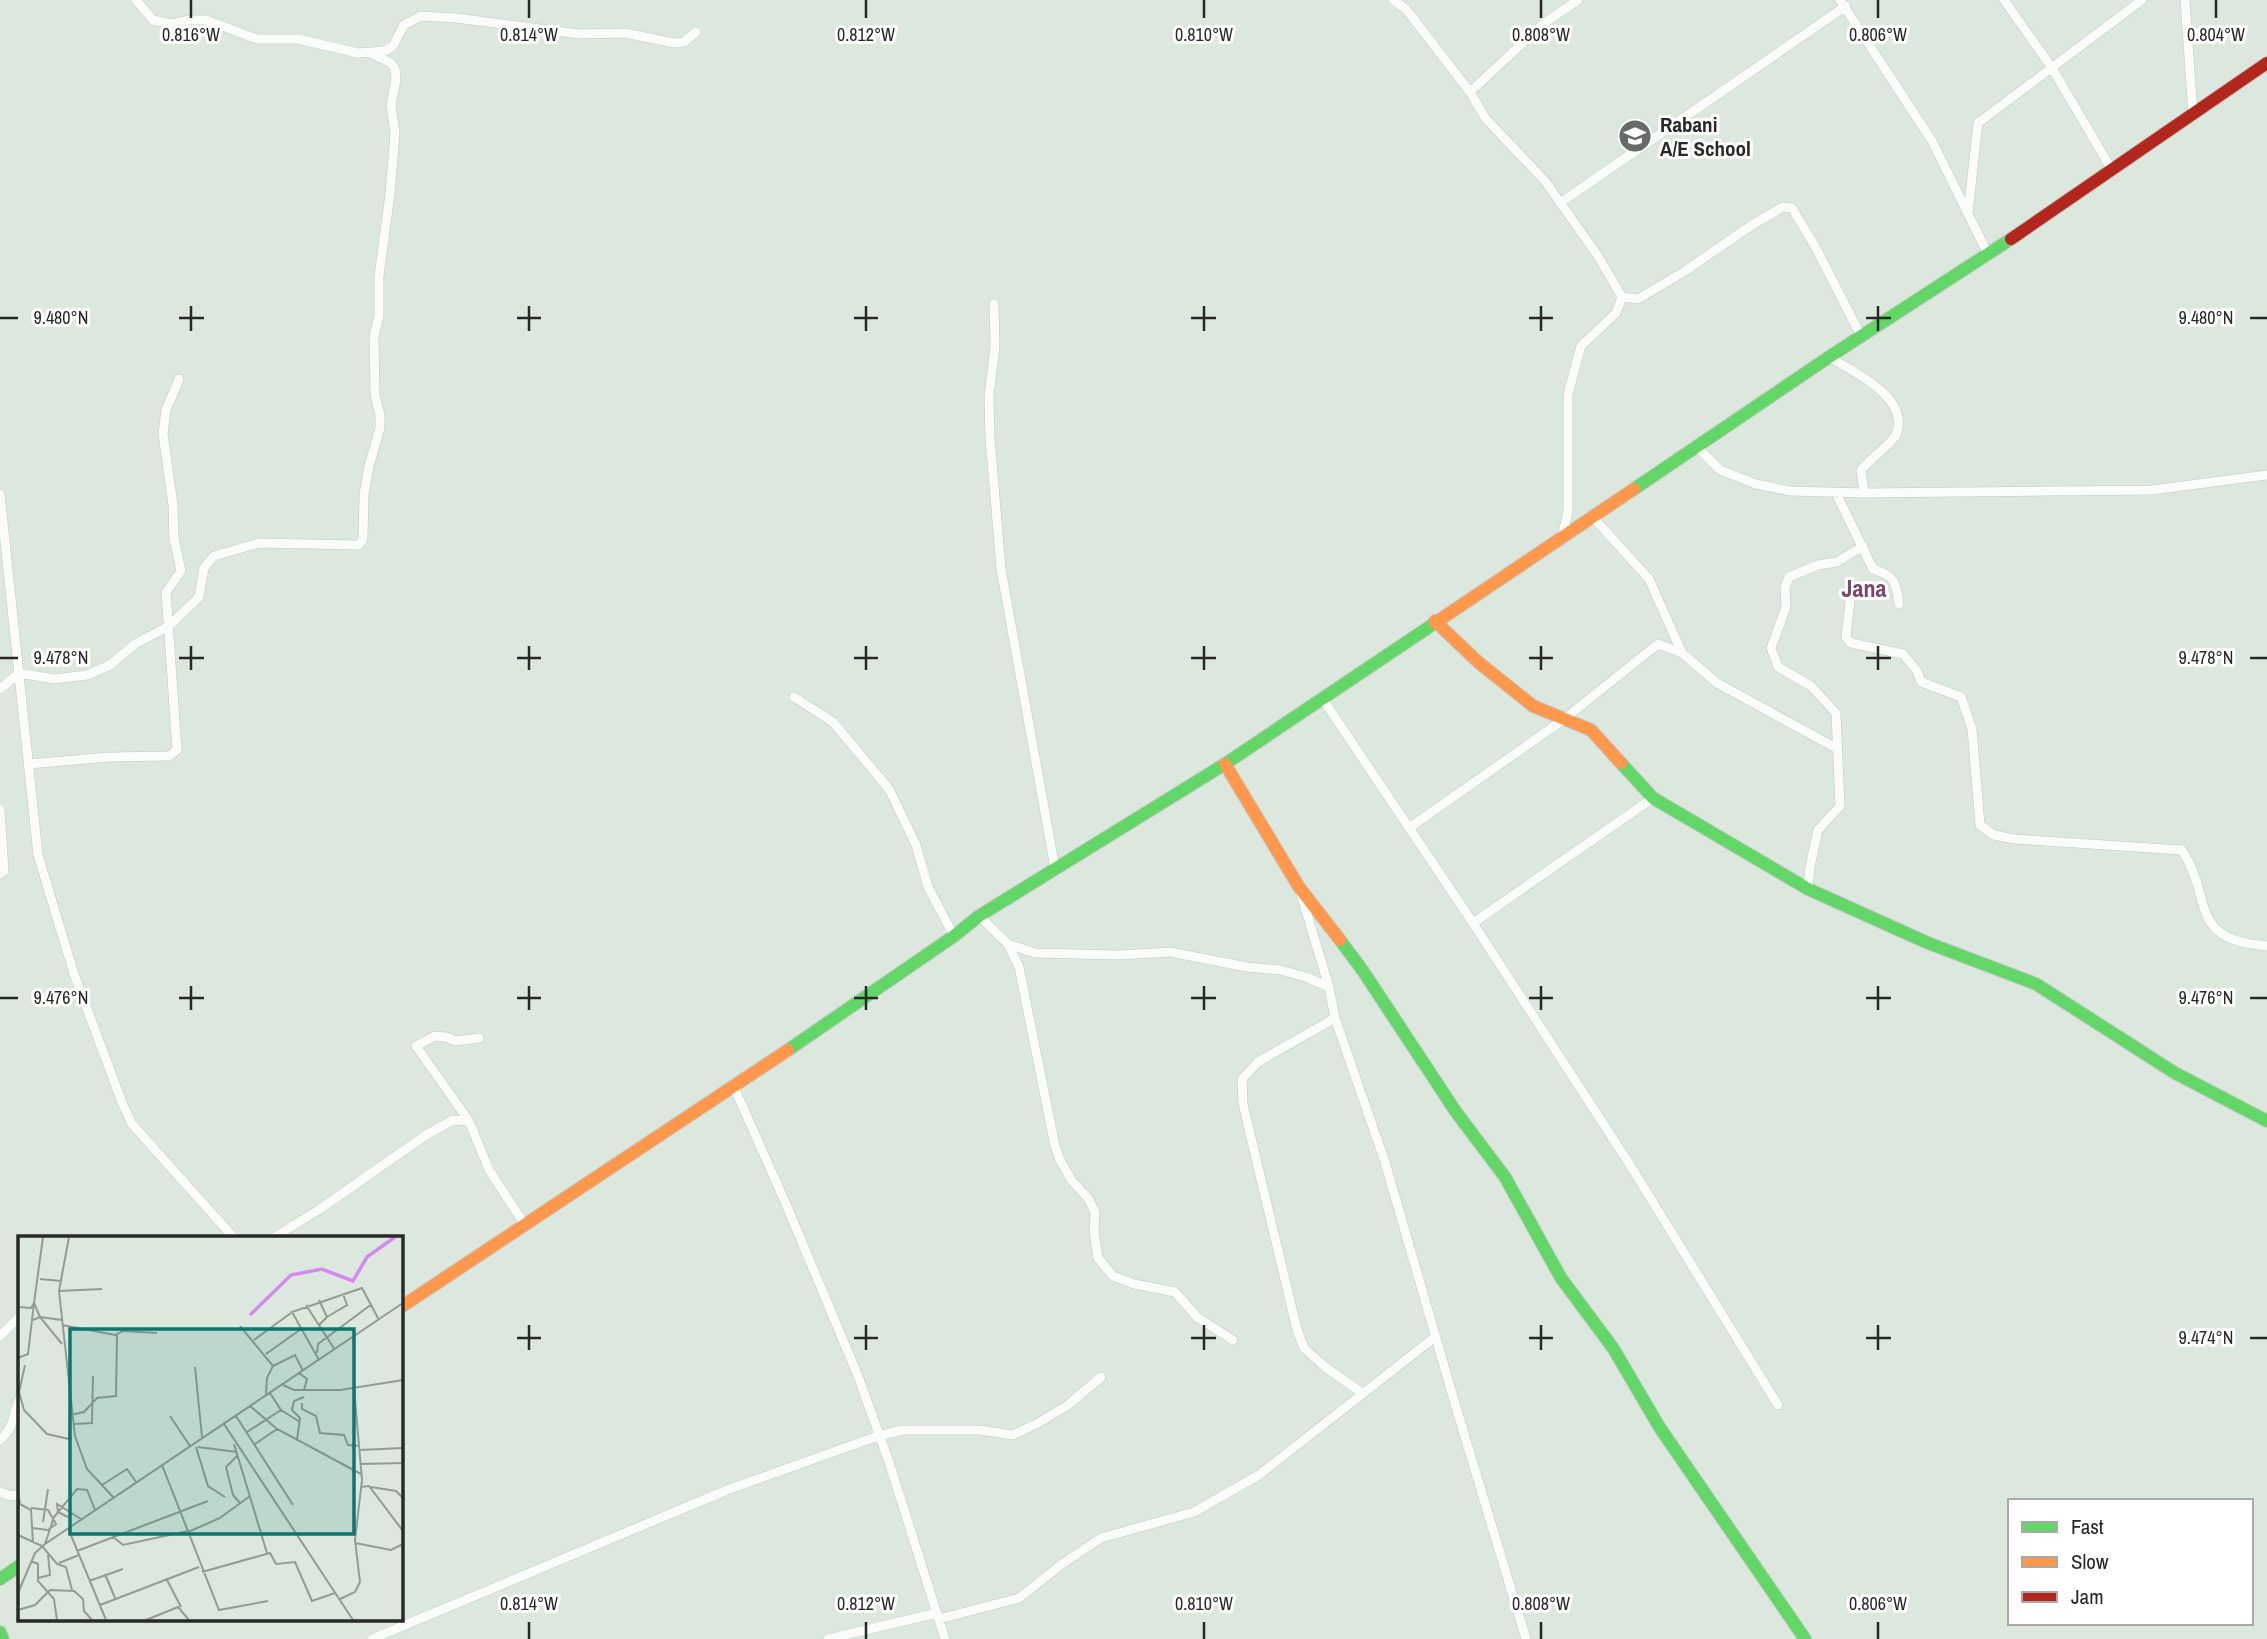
<svg xmlns="http://www.w3.org/2000/svg" width="2267" height="1639" font-family="'Archivo Narrow',sans-serif">
<rect width="100%" height="100%" fill="#dce8dd"/>
<g fill="none" stroke-linecap="round" stroke-linejoin="round">
<defs>
<path id="street" d="M 136,0 L 153,20 L 171,24 L 189,20 L 206,20 L 257,39 L 298,39 L 358,53 L 384,51 L 393,46 L 404,25 L 421,16 L 456,18 L 579,34 L 625,33 L 674,43 L 684,42 L 696,32
M 1393,0 L 1406,9 L 1470,92 L 1486,119 L 1545,181 L 1598,256 L 1622,297 L 1616,313 L 1581,346 L 1568,394 L 1568,511 L 1562,537
M 1840,0 L 1932,141 L 1988,254
M 2004,0 L 2052,68 L 2112,170
M 2185,0 L 2193,114
M 1470,92 L 1543,24 L 1578,0
M 1560,203 L 1846,6
M 1968,213 L 1978,123 L 2142,0
M 1622,297 L 1638,299 L 1685,271 L 1752,225 L 1783,207 L 1792,208 L 1816,248 L 1861,336
M 994,304 L 995,346 L 989,396 L 990,438 L 1001,569 L 1055,868
M 1829,357 C 1854,372 1911,398 1896,435 C 1892,443 1869,460 1861,470 L 1864,493
M 1696,446 L 1720,470 L 1756,484 L 1790,491 L 1864,493 L 2152,490 L 2267,475
M 1836,493 L 1873,569 C 1895,576 1896,582 1899,604
M 0,494 L 38,855 L 74,974 L 123,1105 L 132,1124 L 234,1238
M 1592,516 L 1649,579 L 1682,653 L 1717,683 L 1836,748
M 1851,592 L 1846,637 L 1851,643 L 1903,654 L 1917,671 L 1921,682 L 1961,697 L 1972,729 L 1980,825 L 1994,835 L 2014,839 L 2182,850 C 2214,900 2187,940 2267,946
M 0,689 L 19,673 L 54,679 L 87,675 L 110,665 L 135,644 L 169,626 L 199,597 L 204,568 L 214,556 L 259,543 L 359,545 L 363,539 L 364,494 L 369,466 L 380,428 L 380,415 L 375,395 L 374,336 L 379,316 L 379,276 L 390,194 L 395,133 L 391,105 L 396,80 L 395,69 L 391,63 L 372,54
M 794,697 L 833,722 L 889,789 L 916,845 L 928,887 L 954,936
M 1322,698 L 1473,923 L 1630,1165 L 1778,1405
M 29,764 L 109,757 L 169,756 L 177,750 L 166,592 L 181,571 L 174,538 L 173,505 L 163,434 L 166,410 L 179,379
M 0,809 L 4,871 L 0,874
M 1409,828 L 1563,720 L 1658,644 L 1682,653
M 1808,889 L 1810,867 L 1818,830 L 1840,806 L 1836,713 L 1811,686 L 1778,667 L 1771,648 L 1786,607 L 1785,587 L 1789,577 L 1818,565 L 1837,562 L 1863,546
M 1301,894 L 1329,987 L 1335,1018 L 1385,1162 L 1456,1407 L 1526,1639
M 979,916 L 1008,944 L 1035,953 L 1119,955 L 1170,952 L 1247,967 L 1280,970 L 1306,977 L 1329,987
M 1473,923 L 1653,798
M 1008,944 L 1019,967 L 1055,1146 L 1060,1160 L 1072,1181 L 1088,1198 L 1095,1212 L 1094,1232 L 1098,1258 L 1113,1276 L 1134,1284 L 1175,1292 L 1198,1318 L 1233,1340
M 1335,1018 L 1258,1062 L 1242,1079 L 1243,1104 L 1297,1330 L 1304,1348 L 1325,1367 L 1362,1393
M 734,1087 L 786,1204 L 858,1376 L 889,1462 L 945,1639
M 469,1121 L 416,1046 L 435,1036 L 446,1037 L 456,1041 L 479,1038
M 273,1238 L 320,1209 L 426,1135 L 453,1120 L 469,1121 L 489,1170 L 525,1225
M 0,1336 L 19,1317
M 0,1440 C 17,1423 11,1418 19,1400
M 0,1492 L 11,1496 L 19,1494
M 939,1619 L 1019,1598 L 1062,1564 L 1101,1538 L 1194,1512 L 1259,1475 L 1435,1337
M 372,1639 L 727,1490 L 878,1436 L 903,1430 L 979,1430 L 1013,1435 L 1038,1423 L 1068,1405 L 1101,1377
M 828,1639 L 937,1613"/>
<path id="fast" d="M 1634,489 L 1829,357 L 2011,239
M 1621,763 L 1653,798 L 1808,889 L 1928,943 L 2036,984 L 2175,1073 L 2267,1121
M 1340,940 L 1363,971 L 1456,1112 L 1505,1177 L 1561,1278 L 1613,1348 L 1660,1428 L 1805,1639
M 788,1050 L 954,936 L 979,916 L 1225,764 L 1435,623
M 0,1579 L 19,1566
M 0,1632 L 3,1639"/>
<path id="slow" d="M 1435,621 L 1478,662 L 1533,706 L 1591,730 L 1621,763
M 1435,623 L 1634,489
M 1225,764 L 1299,887 L 1340,940
M 401,1307 L 788,1050"/>
<path id="jam" d="M 2011,239 L 2267,63"/>
</defs>
<use href="#street" stroke="#c5c7c5" stroke-width="10"/>
<use href="#fast" stroke="#c5c7c5" stroke-width="14"/>
<use href="#slow" stroke="#c5c7c5" stroke-width="14"/>
<use href="#jam" stroke="#c5c7c5" stroke-width="14"/>
<use href="#street" stroke="#fafcfa" stroke-width="9"/>
<use href="#fast" stroke="#63d668" stroke-width="12"/>
<use href="#slow" stroke="#ff974d" stroke-width="12"/>
<use href="#jam" stroke="#b3261e" stroke-width="12"/>
</g>
<path fill="none" stroke="#282828" stroke-width="2.5" d="M 191,0 L 191,18M 529,0 L 529,18M 866,0 L 866,18M 1204,0 L 1204,18M 1541,0 L 1541,18M 1878,0 L 1878,18M 2216,0 L 2216,18M 191,306 L 191,331M 529,306 L 529,331M 866,306 L 866,331M 1204,306 L 1204,331M 1541,306 L 1541,331M 1878,306 L 1878,331M 0,318 L 18,318M 179,318 L 204,318M 517,318 L 541,318M 854,318 L 878,318M 1191,318 L 1216,318M 1529,318 L 1553,318M 1866,318 L 1891,318M 2250,318 L 2267,318M 191,646 L 191,670M 529,646 L 529,670M 866,646 L 866,670M 1204,646 L 1204,670M 1541,646 L 1541,670M 1878,646 L 1878,670M 0,658 L 18,658M 179,658 L 204,658M 517,658 L 541,658M 854,658 L 878,658M 1191,658 L 1216,658M 1529,658 L 1553,658M 1866,658 L 1891,658M 2250,658 L 2267,658M 191,986 L 191,1010M 529,986 L 529,1010M 866,986 L 866,1010M 1204,986 L 1204,1010M 1541,986 L 1541,1010M 1878,986 L 1878,1010M 0,998 L 18,998M 179,998 L 204,998M 517,998 L 541,998M 854,998 L 878,998M 1191,998 L 1216,998M 1529,998 L 1553,998M 1866,998 L 1891,998M 2250,998 L 2267,998M 529,1325 L 529,1350M 866,1325 L 866,1350M 1204,1325 L 1204,1350M 1541,1325 L 1541,1350M 1878,1325 L 1878,1350M 517,1338 L 541,1338M 854,1338 L 878,1338M 1191,1338 L 1216,1338M 1529,1338 L 1553,1338M 1866,1338 L 1891,1338M 2250,1338 L 2267,1338M 529,1622 L 529,1639M 866,1622 L 866,1639M 1204,1622 L 1204,1639M 1541,1622 L 1541,1639M 1878,1622 L 1878,1639"/>
<defs>
<symbol id="school-disc" viewBox="-11 -11 22 22"><circle r="9.5" fill="#676b67" stroke="#fff"/><path d="M0-5L7-2L0 1L-7-2ZM-4 1L0 2.5L4 1V4Q0 6-4 4Z" fill="#fff"/></symbol>
</defs>
<g fill-rule="evenodd">
<use href="#school-disc" x="1616" y="117" width="38" height="38"/>
</g>
<g text-anchor="middle" dominant-baseline="central" stroke-width="6" stroke-linejoin="round" paint-order="stroke">
<g font-size="21" font-weight="bold" fill="#282828" stroke="#fff" text-anchor="start">
<text x="1660" y="124">Rabani<tspan x="1660" dy="24">A/E School</tspan></text>
</g>
<g font-size="24" font-weight="bold" fill="#7c456b" stroke="#fff">
<text x="1864" y="588">Jana</text>
</g>
</g>
<g transform="translate(18 1236)">
<rect width="385" height="385" fill="#dce8dd"/>
<path fill="none" stroke="#d689f1" stroke-width="3.5" d="M 232,79 L 273,39 L 304,33 L 335,45 L 349,21 L 377,1"/>
<path fill="none" stroke="#949b95" stroke-width="2" d="M 25,1 L 16,67 L 22,81 L 44,84M 51,1 L 41,55 L 57,200 L 69,233 L 95,261M 22,43 L 43,45M 41,55 L 84,53M 288,69 L 317,114M 0,71 L 13,72 L 16,67 L 10,118 L 0,122M 309,81 L 329,69 L 325,58M 15,84 L 22,81 L 44,108M 44,89 L 97,99 L 105,95 L 139,97M 301,89 L 309,81 L 301,64M 222,90 L 255,130 L 249,142 L 248,158M 236,104 L 273,77M 299,117 L 300,108 L 354,68M 248,118 L 283,93M 301,124 L 274,76 L 344,52 L 361,84M 7,129 L 1,156 L 6,174 L 29,198 L 51,203 L 52,179 L 66,176 L 79,162 L 98,160 L 99,99M 255,130 L 277,119 L 285,135M 177,131 L 184,201M 281,137 L 289,143 L 286,154M 265,149 L 276,154 L 322,154 L 385,144M 252,157 L 263,174 L 282,186M 284,167 L 284,173 L 298,180 L 302,197 L 326,199 L 330,209 L 342,210M 232,170 L 259,193 L 343,238M 152,180 L 172,210M 218,180 L 275,269M 56,188 L 74,187 L 75,140M 206,188 L 335,384M 229,196 L 263,174M 279,204 L 282,182 L 274,174 L 276,165 L 286,161M 216,208 L 249,317M 237,208 L 259,193M 178,211 L 190,250 L 207,261M 180,211 L 219,216M 342,214 L 385,212M 219,220 L 208,231 L 215,259 L 222,267M 342,228 L 385,227M 144,229 L 201,374 L 250,365M 84,249 L 109,233 L 118,246M 343,251 L 351,250 L 385,295M 353,251 L 378,255 L 385,262M 0,256 L 2,268 L 13,274 L 15,307M 13,272 L 30,274 L 38,288 L 30,294 L 14,292M 50,281 L 40,276 L 39,268 L 63,283M 25,286 L 30,253M 50,292 L 88,384M 170,296 L 202,282 L 232,260M 0,299 L 24,310M 94,300 L 105,309 L 170,295M 337,307 L 373,314 L 385,308M 27,308 L 36,281 L 59,253 L 69,254 L 77,274M 24,310 L 39,328 L 48,331 L 54,354M 59,315 L 190,265M 13,325 L 20,328 L 20,345 L 36,363 L 39,384M 41,327 L 61,319M 184,336 L 252,317 L 258,328 L 277,326 L 294,365 L 317,357M 87,338 L 97,362M 20,342 L 32,339 L 30,319M 148,342 L 163,371M 71,345 L 105,333M 0,357 L 17,317 L 27,308 L 385,67M 322,363 L 337,356 L 342,346 L 337,304 L 344,244 L 336,152M 82,369 L 181,331M 0,374 L 17,369 L 32,354 L 56,355 L 65,363 L 66,375 L 74,384M 128,384 L 160,371 L 171,384"/>
<path fill="#0f766e" fill-opacity="0.15" stroke="#0f766e" stroke-width="3.5" d="M 52,93 L 336,93 L 336,298 L 52,298 Z"/>
<rect width="385" height="385" fill="none" stroke="#282828" stroke-width="3.5"/>
</g>
<g font-size="18" text-anchor="middle" fill="#282828" stroke="#fff" stroke-width="6" stroke-linejoin="round" paint-order="stroke">
<text x="191" y="41">0.816°W</text>
<text x="529" y="41">0.814°W</text>
<text x="866" y="41">0.812°W</text>
<text x="1204" y="41">0.810°W</text>
<text x="1541" y="41">0.808°W</text>
<text x="1878" y="41">0.806°W</text>
<text x="2216" y="41">0.804°W</text>
<text x="61" y="324">9.480°N</text>
<text x="2206" y="324">9.480°N</text>
<text x="61" y="664">9.478°N</text>
<text x="2206" y="664">9.478°N</text>
<text x="61" y="1004">9.476°N</text>
<text x="2206" y="1004">9.476°N</text>
<text x="2206" y="1344">9.474°N</text>
<text x="529" y="1610">0.814°W</text>
<text x="866" y="1610">0.812°W</text>
<text x="1204" y="1610">0.810°W</text>
<text x="1541" y="1610">0.808°W</text>
<text x="1878" y="1610">0.806°W</text>
</g>
<rect x="2008" y="1499" width="245" height="126" fill="#ffffff" stroke="#a9a9a9" stroke-width="2"/>
<rect x="2022" y="1522" width="35" height="10" fill="#63d668" stroke="#a9a9a9" stroke-width="2"/>
<text x="2071" y="1534" font-size="21" fill="#282828">Fast</text>
<rect x="2022" y="1557" width="35" height="10" fill="#ff974d" stroke="#a9a9a9" stroke-width="2"/>
<text x="2071" y="1569" font-size="21" fill="#282828">Slow</text>
<rect x="2022" y="1592" width="35" height="10" fill="#b3261e" stroke="#a9a9a9" stroke-width="2"/>
<text x="2071" y="1604" font-size="21" fill="#282828">Jam</text>
</svg>
